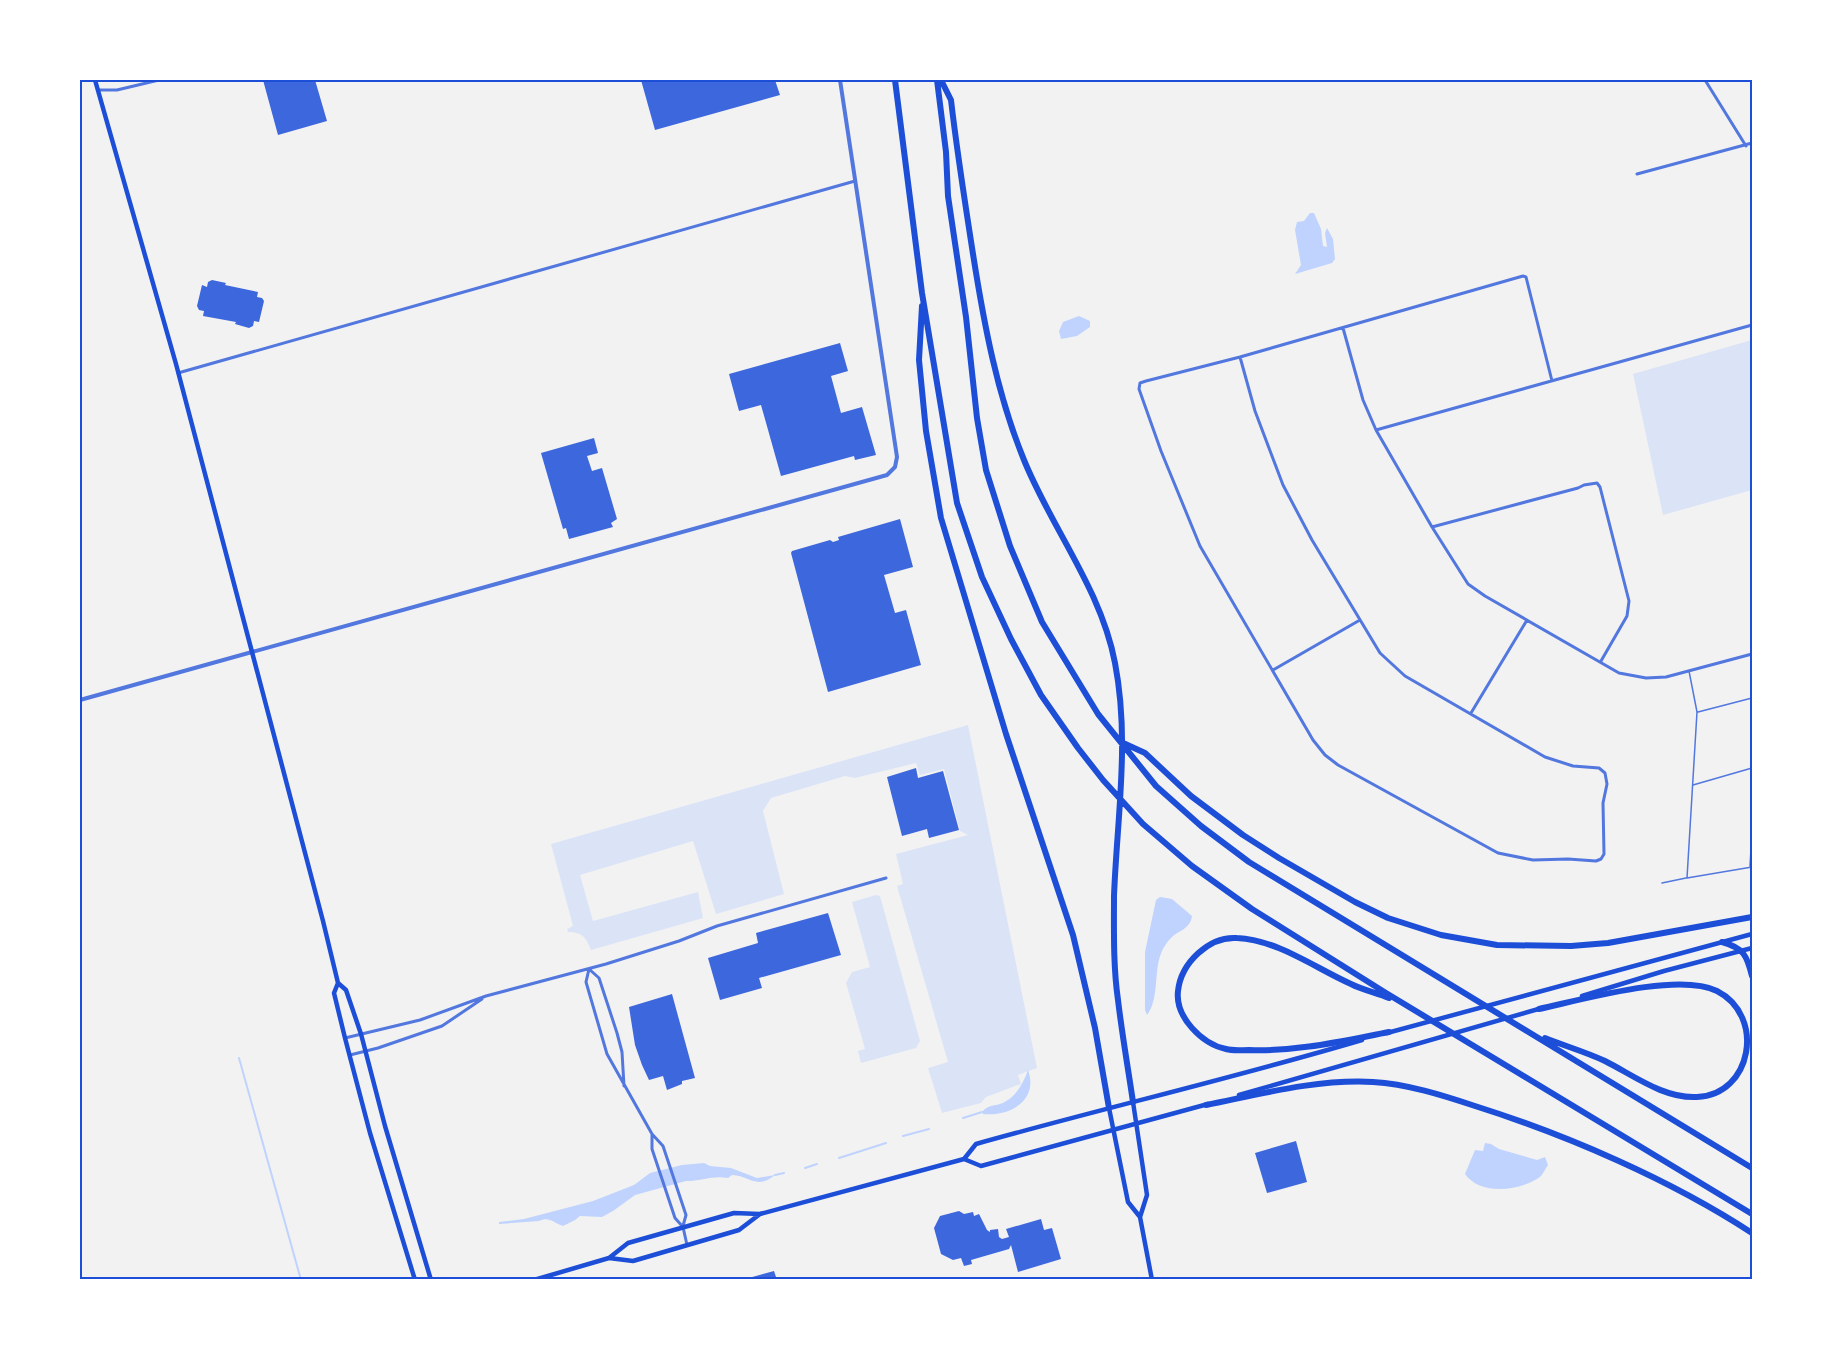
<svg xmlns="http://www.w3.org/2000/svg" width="1832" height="1359" font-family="'Sofia Sans Condensed',sans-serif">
<rect width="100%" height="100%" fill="#f2f2f2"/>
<path fill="#dbe4f7" d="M 1752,340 L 1752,490 L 1663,515 L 1633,374 Z
M 968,725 L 1037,1068 L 1018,1075 L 1021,1084 L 986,1097 L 981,1103 L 942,1113 L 928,1068 L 948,1062 L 897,886 L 903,884 L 896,854 L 968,835 L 960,831 L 944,769 L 920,775 L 916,763 L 855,778 L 845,776 L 771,798 L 763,811 L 784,894 L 716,914 L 693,841 L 580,875 L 593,921 L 698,892 L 703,918 L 591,950 C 586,938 583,932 568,932 L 567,929 L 573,926 L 551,844 Z
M 876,895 L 880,896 L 920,1041 L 916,1048 L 861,1063 L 858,1051 L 865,1049 L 846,983 L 852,972 L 870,967 L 852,902 Z"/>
<path fill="#bfd3fe" d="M 1310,213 L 1314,213 L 1321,229 L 1323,246 L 1327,247 L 1325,233 L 1327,228 L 1333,239 L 1335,259 L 1332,263 L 1295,274 L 1301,265 L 1295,230 L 1297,222 L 1304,221 Z
M 1079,316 L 1090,321 L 1090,327 L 1077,336 L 1061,339 L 1059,331 L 1063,322 Z
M 1160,897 L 1172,899 L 1192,916 C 1190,930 1178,930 1170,939 C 1167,942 1164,947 1162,951 C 1153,970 1160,998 1147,1015 L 1145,1010 L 1145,952 L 1156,900 Z
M 1028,1070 C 1039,1100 1010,1117 983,1114 L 982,1112 C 987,1106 992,1106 1000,1104 C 1015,1099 1023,1084 1028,1070 Z
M 1485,1143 L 1491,1144 L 1499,1149 L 1537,1160 L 1545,1157 L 1548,1165 C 1545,1169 1543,1174 1540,1177 C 1520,1191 1480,1196 1465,1174 L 1475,1150 L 1483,1151 Z
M 704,1163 L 710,1166 L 731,1168 L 757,1178 L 775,1175 C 756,1190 751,1176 732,1175 L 728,1178 C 713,1175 701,1181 686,1181 L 635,1195 L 613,1211 L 602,1217 L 580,1216 L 575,1220 L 563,1226 C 554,1223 549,1216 539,1221 L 499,1224 L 499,1222 L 524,1219 L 593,1201 L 634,1185 L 650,1173 L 682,1165 Z"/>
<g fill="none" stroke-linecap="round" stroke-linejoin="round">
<path stroke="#bfd3fe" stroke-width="2" d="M 239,1058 L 301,1280
M 963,1118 L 982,1112
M 903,1136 L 929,1129
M 839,1158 L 886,1143
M 805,1168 L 817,1164
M 775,1175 L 784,1173"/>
</g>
<path fill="#3d67dc" d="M 263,80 L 315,80 L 327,121 L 278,135 Z
M 641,80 L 775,80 L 780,95 L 655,130 Z
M 212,280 L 226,283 L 225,285 L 258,292 L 257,297 L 262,298 L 264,301 L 259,322 L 254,321 L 253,326 L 249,328 L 235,324 L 236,322 L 203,316 L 204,311 L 199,310 L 197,306 L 202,285 L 207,287 L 208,282 Z
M 840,343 L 848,371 L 831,376 L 841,413 L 862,407 L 876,455 L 855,460 L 854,456 L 781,476 L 761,405 L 739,411 L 729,374 Z
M 594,438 L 598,453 L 587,456 L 592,471 L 602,468 L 617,519 L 611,523 L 613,527 L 569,539 L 566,528 L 563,529 L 541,453 Z
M 900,519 L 913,567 L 884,575 L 895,613 L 906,610 L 921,665 L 828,692 L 791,553 L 792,551 L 830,540 L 833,542 L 839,540 L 838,537 Z
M 916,768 L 918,778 L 943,771 L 959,830 L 929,838 L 927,829 L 902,836 L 887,777 Z
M 828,913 L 841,955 L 759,978 L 762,988 L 720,1000 L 708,958 L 758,943 L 756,933 Z
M 672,994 L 695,1078 L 682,1081 L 682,1084 L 667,1090 L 663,1076 L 649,1080 L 642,1065 L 635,1045 L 629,1007 Z
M 1296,1141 L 1307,1182 L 1267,1193 L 1255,1153 Z
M 959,1211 L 964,1214 L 973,1212 L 974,1216 L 979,1214 L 987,1230 L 990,1232 L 990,1230 L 998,1229 L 999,1237 L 1002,1239 L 1009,1237 L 1006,1229 L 1041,1219 L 1044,1230 L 1052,1228 L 1061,1259 L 1018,1272 L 1011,1245 L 1009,1249 L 971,1260 L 972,1264 L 964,1266 L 961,1258 L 953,1260 L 941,1254 L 934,1228 L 940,1216 Z
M 774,1271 L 777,1280 L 745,1280 L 745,1279 Z"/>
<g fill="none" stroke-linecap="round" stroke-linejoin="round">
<path stroke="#5277de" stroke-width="1.5" d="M 1689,671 L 1697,712 L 1687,878 L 1752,867
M 1698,712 L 1752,698
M 1693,785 L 1752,768
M 1750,866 L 1752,832
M 1662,883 L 1686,878"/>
<path stroke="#5277de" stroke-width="3" d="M 1705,80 L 1746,146
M 98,90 L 117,90 L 159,80
M 1637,174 L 1752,143
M 1343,328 L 1363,400 L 1376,430 L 1432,527 L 1468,584 L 1485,596 L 1619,673 L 1646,678 L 1666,677 L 1752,654
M 1240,357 L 1255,411 L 1283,485 L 1312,540 L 1380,653 L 1405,676 L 1545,757 L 1573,766 L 1599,768 L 1605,773 L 1607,784 L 1603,803 L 1604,854 L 1601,859 L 1596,861 L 1568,859 L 1533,860 L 1498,853 L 1338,765 L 1325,755 L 1313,740 L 1200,546 L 1161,451 L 1139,389 L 1140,383 L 1146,381 L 1240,357 L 1523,276 L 1526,277 L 1552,381
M 178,373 L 855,181
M 1376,430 L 1752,325
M 1432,527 L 1578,488 L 1584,485 L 1597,483 L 1600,487 L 1629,601 L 1627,616 L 1601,661
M 1273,670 L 1360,620
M 1471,713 L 1527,620
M 345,1038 L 420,1020 L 486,996 L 606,964 L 679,941 L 717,926 L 886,878
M 350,1055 L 378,1048 L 442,1026 L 482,999
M 624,1086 L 622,1052 L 617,1033 L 599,978 L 589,969 L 586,982 L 607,1054 L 652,1134 L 663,1146 L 686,1215 L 683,1226
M 652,1134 L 652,1149 L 675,1218 L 683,1227 L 687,1245"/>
<path stroke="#5277de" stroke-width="4" d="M 80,700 L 887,475 L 895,467 L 897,457 L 840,80"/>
<path stroke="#1d4ed8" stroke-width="4.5" d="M 95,80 L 176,364 L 323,921 L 338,983 L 334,993 L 345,1038 L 370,1133 L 415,1280
M 338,983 L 346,990 L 361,1034 L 385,1126 L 431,1280
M 1582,996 L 1664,971 L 1752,948
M 1387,1033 L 1752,934
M 1239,1095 L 1542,1008
M 1133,1102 L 1147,1195 L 1140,1217 L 1152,1280
M 1109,1108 L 1128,1202 L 1140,1217
M 964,1159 L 981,1166 L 1208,1104
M 609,1258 L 633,1261 L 739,1230 L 760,1214
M 510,1280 L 513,1280
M 534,1280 L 609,1258 L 628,1243 L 734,1213 L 760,1214 L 964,1159 L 976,1144 C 1104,1108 1234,1078 1362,1040"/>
<path stroke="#1d4ed8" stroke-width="6" d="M 895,80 L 922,293 L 957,503 L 982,577 L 1011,639 L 1041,695 L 1078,748 L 1103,780 L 1143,824 L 1192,866 L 1252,909 L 1386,993 L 1752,1214
M 937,80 L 946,152 L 948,196 L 966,317 L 977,418 L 986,470 L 1010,546 L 1042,622 L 1098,714 L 1156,786 L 1201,826 L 1249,862 L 1752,1168
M 941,80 L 951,100 C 957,152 965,203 973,254 C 984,324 997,394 1024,460 C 1052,529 1101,589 1115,663 C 1130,740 1117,818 1114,896 C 1114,930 1113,965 1118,1000 C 1122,1034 1128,1068 1133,1102
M 922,306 L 919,360 L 926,431 L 941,518 L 1006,734 L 1073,935 L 1095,1028 L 1109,1108
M 1121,742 L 1145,753 L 1191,796 L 1243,835 L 1279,858 L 1355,902 L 1388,918 L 1441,935 L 1497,945 L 1571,946 L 1608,943 L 1752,917
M 1722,942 C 1744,948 1747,956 1752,976
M 1539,1009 C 1581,1000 1678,972 1717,991 C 1766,1016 1752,1095 1697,1097 C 1664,1099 1633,1075 1605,1061 C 1586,1052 1565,1046 1545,1038
M 1389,1032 C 1342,1041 1296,1052 1249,1050 C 1241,1050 1233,1051 1226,1049 C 1202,1044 1175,1017 1178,991 C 1181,963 1209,936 1237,938 C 1278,940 1315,968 1351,984 C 1363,990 1377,993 1389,998
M 1206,1105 C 1261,1094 1316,1079 1373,1082 C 1407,1084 1442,1095 1475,1106 C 1567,1135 1671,1180 1752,1233"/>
</g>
<rect width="1832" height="1359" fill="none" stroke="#ffffff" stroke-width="162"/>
<rect x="81" y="81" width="1670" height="1197" fill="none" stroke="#1d4ed8" stroke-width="2"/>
</svg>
